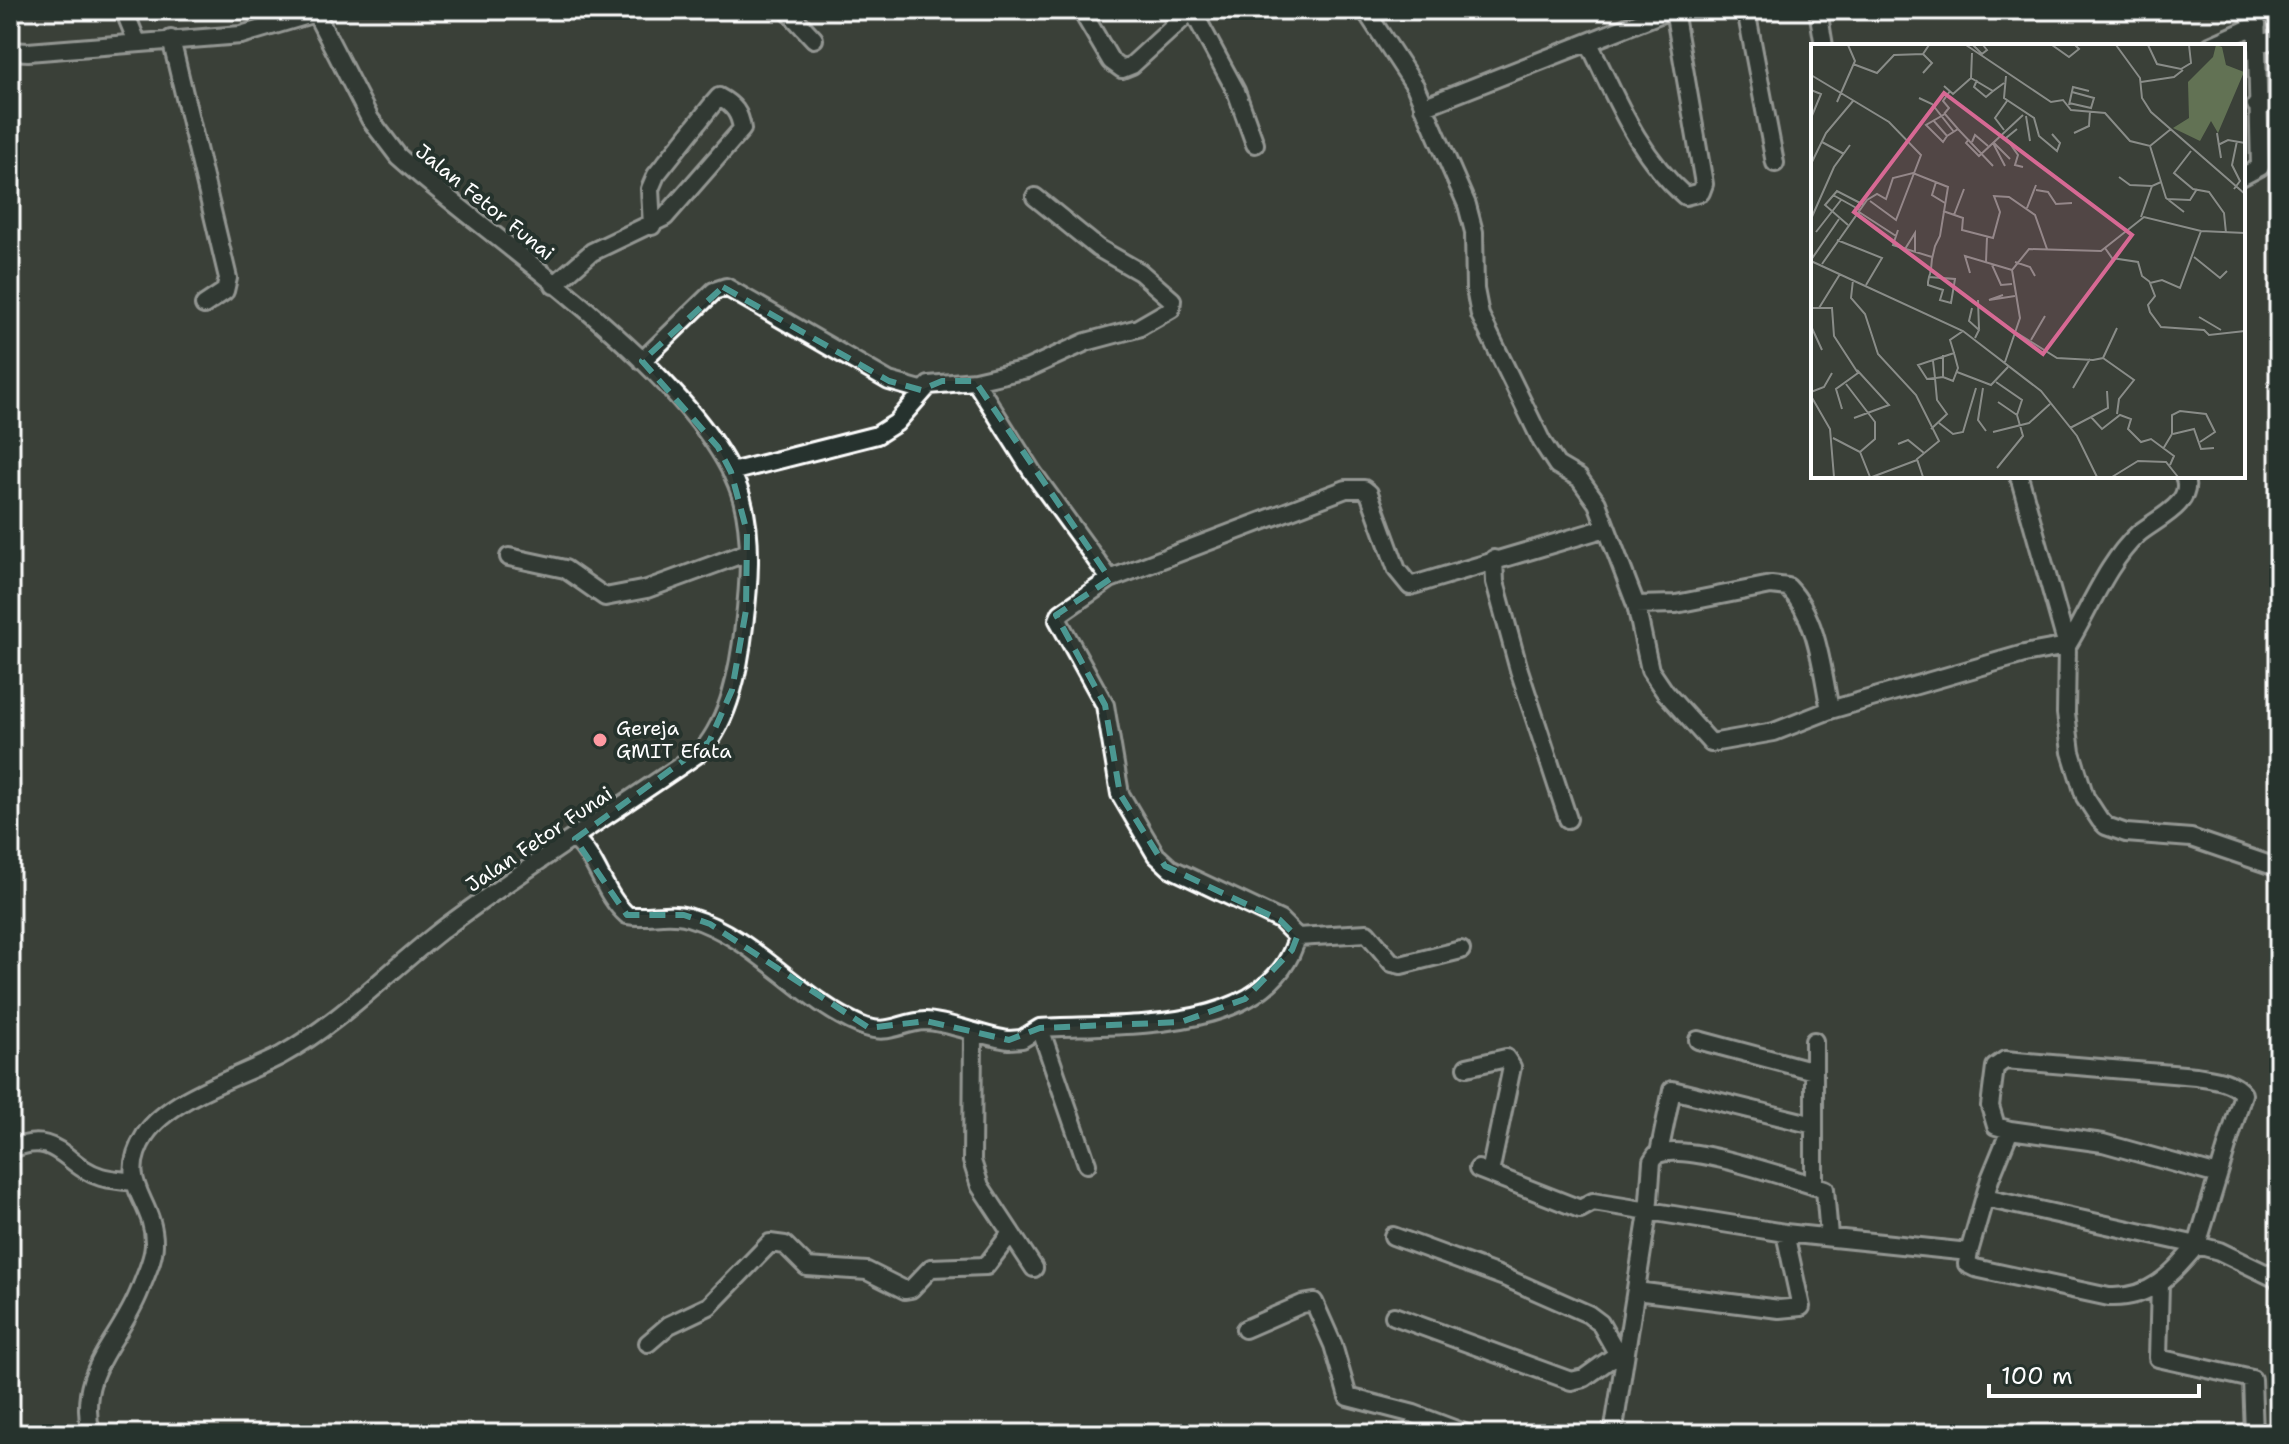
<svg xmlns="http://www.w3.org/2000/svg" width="2289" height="1444" font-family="'Shantell Sans',sans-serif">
<rect width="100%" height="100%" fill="#3a4038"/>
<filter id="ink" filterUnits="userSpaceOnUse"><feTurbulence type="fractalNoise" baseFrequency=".0125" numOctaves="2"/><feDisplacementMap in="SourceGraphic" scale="16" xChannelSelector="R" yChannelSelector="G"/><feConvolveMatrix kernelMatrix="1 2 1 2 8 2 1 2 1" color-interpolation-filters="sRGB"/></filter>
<g filter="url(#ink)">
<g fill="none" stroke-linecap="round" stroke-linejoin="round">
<defs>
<path id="minor" d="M 124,10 L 137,42
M 787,10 L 814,39
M 1081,10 L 1111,61 L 1122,69 L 1132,65 L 1192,10
M 1192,10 L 1236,91 L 1255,144
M 1365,10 L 1415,86 L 1467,205 L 1474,232 L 1475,289 L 1480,315 L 1542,442 L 1557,465 L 1579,478 L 1597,503 L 1636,605 L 1650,670 L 1665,692 L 1711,743 L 1774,732 L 1830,710 L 2024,654 L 2067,646 C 2090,609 2106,564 2138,534 C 2156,519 2196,503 2184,476
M 1746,10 L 1775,163
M 1818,10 L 1824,46
M 171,39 L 228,278 L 225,291 L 204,305
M 1589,43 C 1616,98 1638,155 1685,196 L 1701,192 L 1704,184 L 1674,10
M 2257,44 L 2279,39
M 2210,46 L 2257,25
M 10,51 L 28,52 L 241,35 L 315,13
M 2256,105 L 2279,101
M 1423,107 L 1670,10
M 2243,176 L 2260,167 L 2256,10
M 554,285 L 592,252 L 665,217 L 742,129 C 740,113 734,105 719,97 L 712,105 L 656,175 L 650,189 L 652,226
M 642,361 L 714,291 L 726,287 L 889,381 L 921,390
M 975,381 L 1033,473 L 1110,579
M 731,472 L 877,435 L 896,423 L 929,385 L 975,381 L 1027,369 L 1086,342 L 1138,328 L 1171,309 L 1172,300 L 1140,272 L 1098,248 L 1035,197
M 2019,476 L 2067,646 L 2066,713 L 2071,752 L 2085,797 L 2100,820 L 2106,826 L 2126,833 L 2191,838 L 2279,868
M 509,557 L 565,569 L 605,597 L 647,589 L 748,552
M 1494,559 L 1495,582 L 1519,670 L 1568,819
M 1636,605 L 1676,604 L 1771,585 L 1788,587 C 1818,618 1822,670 1830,710
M 575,839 C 599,861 603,894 627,915 C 647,919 668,911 688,917 C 756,937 797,998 860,1025 C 889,1037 900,1022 925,1021 C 946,1021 984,1037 1009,1040 L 1022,1039 L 1040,1028 C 1119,1023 1270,1037 1297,937 L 1280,920 L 1170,868 L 1156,855 L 1120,794 L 1105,705 L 1058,620 L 1061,613 L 1110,579 L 1346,489 L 1364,489 L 1369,493 L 1397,570 L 1410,586 L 1606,528
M 1297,937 L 1367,933 L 1392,963 L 1401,965 L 1461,950
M 1040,1028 L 1087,1164
M 973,1034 L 972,1161 L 980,1186 L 1034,1268
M 1698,1040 L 1814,1071
M 1814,1041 L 1814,1186
M 1467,1067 L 1506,1058 L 1512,1067 L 1490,1173
M 10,1150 C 58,1128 64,1166 101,1177 C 111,1180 123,1180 133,1182
M 1659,1153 L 1672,1090 L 1814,1125
M 1478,1169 L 1580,1209 L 1593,1202 L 1785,1233 L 1969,1252 L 1990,1179 L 2010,1130 L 2103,1143 L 2218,1175
M 1985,1198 L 2197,1245 L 2219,1251 L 2279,1280
M 1393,1236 L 1504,1277 L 1588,1314 L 1600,1323 L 1617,1353
M 1969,1252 L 1967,1264 L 1975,1268 L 2109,1297 C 2151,1299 2172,1274 2197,1245 L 2243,1094 C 2232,1080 2213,1079 2196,1076 L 2005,1060 L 1995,1067 L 1990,1106 L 1996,1126 L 2010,1130
M 2160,1283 L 2158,1358 L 2252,1379 L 2254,1434
M 1636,1291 L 1779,1309 L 1801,1307 L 1785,1233
M 1394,1316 L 1571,1381 L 1584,1378 L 1626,1348
M 1245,1329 L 1302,1304 L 1314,1302 L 1333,1345 L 1348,1397 L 1414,1414 L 1467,1434
M 648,1343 L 669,1325 L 709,1306 L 770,1243 L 785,1245 L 807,1267 L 867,1271 L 905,1290 L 911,1289 L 931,1268 L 986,1266 L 1011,1233
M 91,1434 C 76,1370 119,1344 140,1290 C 145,1276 154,1259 154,1244 C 155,1199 114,1185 145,1135 C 170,1097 240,1077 280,1056 C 343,1021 390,969 447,926 C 529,865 617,810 702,751 C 730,718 739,669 744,626 C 749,586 753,539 742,499 C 708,381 491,240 398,156 L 370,119 L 314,10
M 1613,1434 L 1648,1213 L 1652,1161 L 1656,1155 C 1684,1141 1791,1179 1825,1189 L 1829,1236"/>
</defs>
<use href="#minor" stroke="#fff" stroke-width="22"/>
<use href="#minor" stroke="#26332d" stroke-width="16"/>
</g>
</g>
<path d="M0 0H2289V1444H0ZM 723,287 L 889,381 L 921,390 L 942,381 L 975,381 L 1110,579 L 1056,615 L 1105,705 L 1120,794 L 1165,866 L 1280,920 L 1297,937 L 1292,950 L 1245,999 L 1181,1022 L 1040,1028 L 1009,1040 L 926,1021 L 869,1028 L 710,924 L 684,915 L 627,915 L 575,839 L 709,742 L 732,690 L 746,610 L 747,532 L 731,472 L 718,447 L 642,361 Z" fill="#3a4038" fill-opacity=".55" fill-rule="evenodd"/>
<path fill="none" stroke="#4b9892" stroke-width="6" stroke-dasharray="16 10" stroke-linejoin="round" d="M 723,287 L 889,381 L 921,390 L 942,381 L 975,381 L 1110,579 L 1056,615 L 1105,705 L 1120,794 L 1165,866 L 1280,920 L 1297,937 L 1292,950 L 1245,999 L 1181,1022 L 1040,1028 L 1009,1040 L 926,1021 L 869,1028 L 710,924 L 684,915 L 627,915 L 575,839 L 709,742 L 732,690 L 746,610 L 747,532 L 731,472 L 718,447 L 642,361 Z"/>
<circle fill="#ff9aa2" stroke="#26332d" stroke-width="3" cx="600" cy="740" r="8"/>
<g text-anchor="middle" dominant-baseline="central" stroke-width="8" stroke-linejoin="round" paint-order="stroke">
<g font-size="20" fill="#fff" stroke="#26332d">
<text transform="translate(485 202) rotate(39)">Jalan Fetor Funai</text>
<text transform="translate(539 839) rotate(-34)">Jalan Fetor Funai</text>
</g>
<g font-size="20" fill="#fff" stroke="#26332d" text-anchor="start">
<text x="616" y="728">Gereja<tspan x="616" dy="23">GMIT Efata</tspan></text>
</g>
</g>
<g transform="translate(1811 44)">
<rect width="434" height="434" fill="#3a4038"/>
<path d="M 405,1 L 411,3 L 415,21 L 433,28 L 407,89 L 400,77 L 389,97 L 362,84 L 378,74 L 377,38 L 402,13 Z" fill="#627254"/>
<path fill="none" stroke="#898c88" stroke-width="2" d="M 155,1 L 240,58 L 252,56 L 260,66 L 294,69 L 319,97 L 339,102 L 360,85M 162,1 L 171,10 L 176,6 L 172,1M 241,1 L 258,13 L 268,5 L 264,1M 305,1 L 329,34 L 331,54 L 340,68 L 434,150M 337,1 L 346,20 L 370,25 L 380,19 L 378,1M 112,10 L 121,19 L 112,29M 42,20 L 66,29 L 83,11 L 112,10 L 118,1M 0,31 L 78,78 L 110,111 L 85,176 L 59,157M 195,32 L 193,54 L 223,74 L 228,92 L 246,107 L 249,99 L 241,90M 160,34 L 182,47 L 193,39M 166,36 L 163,43 L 175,53 L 182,47M 330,38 L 363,33 L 372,26M 133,42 L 142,50 L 160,34 L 161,9M 0,46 L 10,50 L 0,74M 108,54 L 121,60 L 143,88M 26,58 L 44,17 L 37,1M 258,59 L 280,64 L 283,54 L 261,48M 258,61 L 262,43 L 278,47M 133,70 L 138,64 L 132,57 L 139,47M 215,72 L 219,97M 122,76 L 136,92 L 147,85 L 182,122M 206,85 L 195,94 L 207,111 L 204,121 L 212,123M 193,86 L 184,74 L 196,57M 263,89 L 278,82 L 279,67M 406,89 L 410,114M 136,92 L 132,98 L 115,81 L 134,70 L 147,85M 158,95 L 155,99 L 168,112 L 212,71M 11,98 L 33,110M 161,98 L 164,91 L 177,102M 182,98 L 199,115M 182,99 L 194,122M 407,101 L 417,96 L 434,99M 339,102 L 355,154 L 373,168M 380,107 L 363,129 L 382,145 L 398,148 L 413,169 L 415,189M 0,120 L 15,89 L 42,57M 308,133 L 319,141 L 341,142M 125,138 L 121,151 L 134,159M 423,145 L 429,137 L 421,121 L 426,97M 225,146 L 237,148 L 245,160 L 261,159M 22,151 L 49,166M 356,155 L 379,156 L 386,145M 216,164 L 225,141M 132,167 L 152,174 L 151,186 L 182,194 L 189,168 L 183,152 L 198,153 L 224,171 L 236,205M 48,168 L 85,192M 143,171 L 153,145M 330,173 L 341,142 L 350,138M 0,175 L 23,123 L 39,101M 37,181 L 14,161 L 26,147 L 53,161M 87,186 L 82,201 L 121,213M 390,187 L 369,244 L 351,236 L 339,239 L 344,252 L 337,261 L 339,268 L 350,283 L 393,286 L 398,291 L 434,287M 5,188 L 30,156M 26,196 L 71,214 L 55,241M 294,204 L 301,214 L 327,218 L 331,232 L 339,238M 94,205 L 104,189 L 104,208M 383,213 L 409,234 L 416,227M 0,216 L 28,175M 0,217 L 152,287 L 230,347 L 266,392 L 286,433M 175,218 L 176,193M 204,218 L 219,223 L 224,232M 11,220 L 56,156 L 66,150 L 75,155 L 82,134 L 102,129 L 137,143 L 129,192 L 124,202 L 121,215 L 120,225 L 119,230 L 118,233 L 117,238 L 117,241 L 132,246 L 129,256 L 140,259 L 144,235 L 118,233M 181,221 L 190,241 L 201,240M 159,229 L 154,212 L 201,226M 42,236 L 40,254 L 54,270 L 67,310 L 105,351 L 128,397 L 106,415 L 112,433M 192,251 L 178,256 L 204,252M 167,256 L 168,285M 0,264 L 21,264 L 23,292 L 47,329 L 25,345 L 31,365M 8,264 L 29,230M 161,264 L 158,277 L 168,286 L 164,294M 388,273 L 410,286M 0,282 L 11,306M 206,289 L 246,314 L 282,316 L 292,314 L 306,284M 220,296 L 234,272M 292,314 L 323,336 L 308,355 L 306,370M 122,317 L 124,334 L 116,335 L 107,321 L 143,309 L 139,296 L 152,287M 194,318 L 209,274 L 201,226 L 218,205 L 290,207 L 333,173 L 390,187 L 434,189M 146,328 L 180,341 L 197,323M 132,333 L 142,337 L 147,324 L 143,309M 185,338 L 211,356 L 206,371M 35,340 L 64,378 L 64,395 L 49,408M 172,344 L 167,376 L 175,387M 262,344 L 279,315M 0,348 L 13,343 L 21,329M 0,352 L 19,385 L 23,433M 280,373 L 297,364 L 296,347M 43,374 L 78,361 L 46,326M 128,379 L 142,390 L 152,388 L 165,344M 259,384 L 280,373 L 291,385 L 309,371 L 320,375 L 317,385 L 330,398 L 340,395 L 363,412 L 359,421M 120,385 L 136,370 L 126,356 L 124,334 L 132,333 L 132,311M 182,388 L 218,379 L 239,360M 362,390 L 383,385 L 390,405 L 403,404M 22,394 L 49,408 L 59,433M 87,400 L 97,396 L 113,409M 352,405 L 361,390 L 361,371 L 369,367 L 395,370 L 404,388 L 389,398M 186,424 L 212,392 L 206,371 L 187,358M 61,433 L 106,416M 301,433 L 327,417 L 355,418 L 367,433"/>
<path fill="#d76994" fill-opacity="0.15" stroke="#d76994" stroke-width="4" d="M 133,49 L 321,191 L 232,310 L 43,168 Z"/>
<rect width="434" height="434" fill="none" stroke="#fff" stroke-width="4"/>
</g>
<rect width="2289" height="1444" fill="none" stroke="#26332d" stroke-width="40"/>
<rect x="20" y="20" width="2249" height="1404" fill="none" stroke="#fff" stroke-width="3" filter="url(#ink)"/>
<path d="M1989 1384v12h210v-12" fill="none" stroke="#ffffff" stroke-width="4"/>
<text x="2001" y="1384" font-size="24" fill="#ffffff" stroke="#26332d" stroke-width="6" paint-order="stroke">100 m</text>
</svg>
